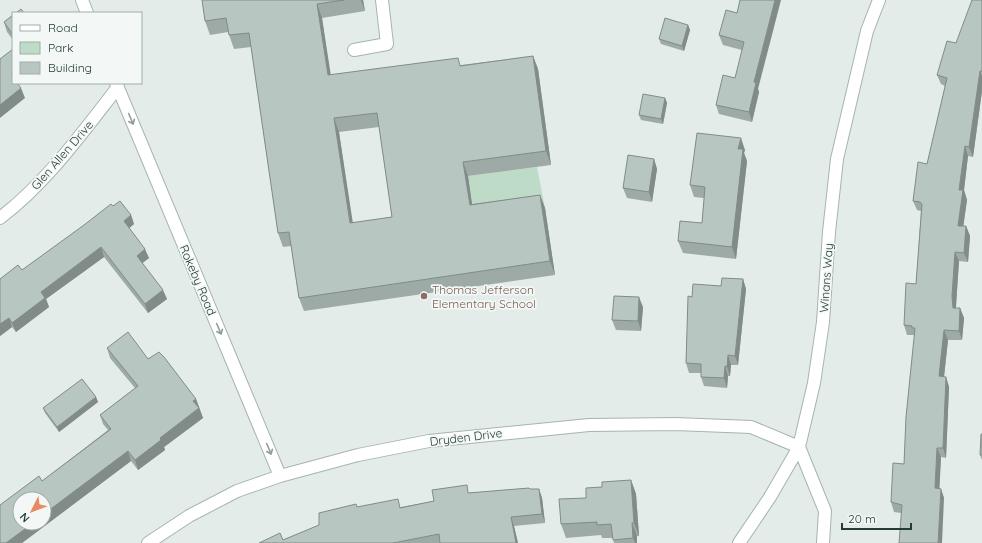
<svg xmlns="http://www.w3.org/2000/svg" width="982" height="543" font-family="Quicksand,sans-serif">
<rect width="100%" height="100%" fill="#e3ece8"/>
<path fill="#bddbc7" d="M 537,167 L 545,208 L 474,218 L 468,176 Z"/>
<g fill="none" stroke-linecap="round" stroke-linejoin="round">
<defs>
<path id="minor" d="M 82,0 L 87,13
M 354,50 L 387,44 L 382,0
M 116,83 L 280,476
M 0,218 C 47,182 82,133 118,87
M 799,447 L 825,511 L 823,543
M 148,543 L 189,516 L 237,491 L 280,476 L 358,455 L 429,441 L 589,425 L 676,424 L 751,427 L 799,447
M 739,543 L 770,497 L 799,447 L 814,383 L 823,322 L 829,232 L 837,159 L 867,31 L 879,0"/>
</defs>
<use href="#minor" stroke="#a6b4af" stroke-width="14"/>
<use href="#minor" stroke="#fff" stroke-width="12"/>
</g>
<path fill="#9eaaa6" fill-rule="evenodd" d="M 202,0 L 363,0 L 365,11 L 322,18 L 330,75 L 461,65 L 533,56 L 538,69 L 551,165 L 468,176 L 472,204 L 540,195 L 545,208 L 555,275 L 304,311 L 299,298 L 291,246 L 283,247 L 278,233 L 251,47 L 234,49 L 228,32 L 210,35 L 205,21 ZM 379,127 L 392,217 L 352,223 L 339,132 Z
M 982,0 L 982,91 L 973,157 L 968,156 L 964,190 L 967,200 L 963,226 L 966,226 L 970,236 L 968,262 L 959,261 L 956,306 L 956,308 L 960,308 L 964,318 L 962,340 L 948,340 L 944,377 L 946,377 L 949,387 L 946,458 L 941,457 L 939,488 L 941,489 L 944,498 L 901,513 L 894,512 L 891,502 L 904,464 L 915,335 L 907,335 L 904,325 L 916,284 L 921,211 L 917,210 L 913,201 L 927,164 L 945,86 L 941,84 L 937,75 Z
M 737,13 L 759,92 L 752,122 L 719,114 L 716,105 L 735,78 L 742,50 L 723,45 L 719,35 Z
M 13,15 L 13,40 L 7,32 L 4,22 Z
M 688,25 L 690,30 L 684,51 L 661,44 L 659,39 Z
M 665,98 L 667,103 L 663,124 L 641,120 L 639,115 Z
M 745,150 L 744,153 L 747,161 L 736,259 L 683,253 L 678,241 L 702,223 L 704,198 L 694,197 L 690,185 Z
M 654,159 L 657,169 L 652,202 L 627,198 L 623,188 Z
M 113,206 L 131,215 L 134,224 L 129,228 L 149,258 L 142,263 L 167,299 L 148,313 L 104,257 L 46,299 L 49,307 L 16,332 L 12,327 L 0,336 L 0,279 L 22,270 Z
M 743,279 L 746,289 L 738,365 L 731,365 L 730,376 L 728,376 L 727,388 L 704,386 L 701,377 L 701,373 L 689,373 L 686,363 L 692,297 L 721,286 Z
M 643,307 L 641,331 L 616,330 L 612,320 Z
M 107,348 L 148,359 L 196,399 L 203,418 L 164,447 L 165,450 L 138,470 L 131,461 L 22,543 L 0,543 L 42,481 L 108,430 L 103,424 L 100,415 L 135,388 L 110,358 Z
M 96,397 L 98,402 L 59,432 L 45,413 L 43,408 Z
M 982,434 L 982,460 L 980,455 Z
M 631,480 L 636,494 L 639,536 L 637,536 L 637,543 L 614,543 L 613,538 L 602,538 L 601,535 L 566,538 L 561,524 L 586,498 L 602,487 Z
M 539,489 L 542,498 L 545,523 L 514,526 L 518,543 L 259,543 L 283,540 L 319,525 L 357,507 L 401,507 L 434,501 L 469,493 Z"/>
<path fill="#818b87" d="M 361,0 L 363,0 L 365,11 Z
M 775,0 L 781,0 L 758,89 L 759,92 L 752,122 L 749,112 L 754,82 Z
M 317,4 L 322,18 L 333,89 L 328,75 Z
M 688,25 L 690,30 L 684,51 L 682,46 Z
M 533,56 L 538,69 L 551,165 L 546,151 Z
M 980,71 L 982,76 L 982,91 L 973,157 L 969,147 Z
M 21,88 L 25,98 L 0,118 L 0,105 Z
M 665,98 L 667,103 L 663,124 L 661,119 Z
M 334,118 L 339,132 L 355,237 L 350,223 Z
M 741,138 L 745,150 L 744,153 L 747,161 L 736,259 L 732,247 L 738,149 Z
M 965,146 L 968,156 L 964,190 L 967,200 L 962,236 L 958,226 L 959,190 Z
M 654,159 L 657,169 L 652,202 L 649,192 Z
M 463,162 L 468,176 L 474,218 L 470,205 Z
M 540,195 L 545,208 L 555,275 L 550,261 Z
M 131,215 L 134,224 L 127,230 L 124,221 Z
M 966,226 L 970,236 L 968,262 L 964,253 Z
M 101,247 L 104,257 L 46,299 L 49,307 L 16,332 L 12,323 L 41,292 Z
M 145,249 L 149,258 L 140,265 L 137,256 Z
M 955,252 L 959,261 L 956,306 L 956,318 L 953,308 L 952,296 Z
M 743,279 L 746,289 L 738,365 L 735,356 Z
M 163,290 L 167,299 L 148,313 L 145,304 Z
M 639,297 L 643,307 L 641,331 L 638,321 Z
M 960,308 L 964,318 L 962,340 L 959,331 Z
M 9,318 L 12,327 L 0,336 L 0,324 Z
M 944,330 L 948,340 L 943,386 L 939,376 Z
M 728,355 L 731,365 L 730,376 L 727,367 Z
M 725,366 L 728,376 L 727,388 L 724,378 Z
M 946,377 L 949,387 L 946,458 L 943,448 Z
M 96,397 L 98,402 L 59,432 L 57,427 Z
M 196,399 L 203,418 L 164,447 L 165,450 L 138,470 L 135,460 Z
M 937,448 L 941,457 L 939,498 L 935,488 Z
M 128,451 L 131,461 L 22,543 L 6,543 L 33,523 L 44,523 L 44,514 Z
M 631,480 L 636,494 L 639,536 L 634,523 Z
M 539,489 L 542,498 L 545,523 L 542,514 Z
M 941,489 L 944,498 L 942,543 L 938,543 Z
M 511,517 L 514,526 L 518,543 L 516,543 Z
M 632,523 L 637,536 L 637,543 L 635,543 L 633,538 Z"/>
<path fill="#b8c6c1" stroke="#818b87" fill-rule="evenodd" d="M 202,0 L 344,0 L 317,4 L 328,75 L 458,58 L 460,66 L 533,56 L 546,151 L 463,162 L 470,205 L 540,195 L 550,261 L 299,298 L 289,232 L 278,233 L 249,33 L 229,35 L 226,18 L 205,21 ZM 377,113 L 392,217 L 350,223 L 334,118 Z
M 740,0 L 775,0 L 754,82 L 756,83 L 749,112 L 716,105 L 723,75 L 735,78 L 744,42 L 719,35 L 726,10 L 737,13 Z
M 972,0 L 982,0 L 982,71 L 980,71 L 969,147 L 965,146 L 959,190 L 963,190 L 958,226 L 966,226 L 964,253 L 955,252 L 952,296 L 953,308 L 960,308 L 959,331 L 944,330 L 939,376 L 946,377 L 943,448 L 937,448 L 935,488 L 941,489 L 938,543 L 899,543 L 902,505 L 891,502 L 893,463 L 904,464 L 906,417 L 915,328 L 912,328 L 912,326 L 904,325 L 906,283 L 916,284 L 922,204 L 920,202 L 913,201 L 918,162 L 927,164 L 947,78 L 937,75 L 947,41 L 956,43 Z
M 21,9 L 24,13 L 16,13 Z
M 13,15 L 13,35 L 4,22 Z
M 665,18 L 688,25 L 682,46 L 659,39 Z
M 13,49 L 13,72 L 12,73 L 13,83 L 17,83 L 21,88 L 0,105 L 0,59 Z
M 643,94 L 665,98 L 661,119 L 639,115 Z
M 697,133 L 741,138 L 738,149 L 743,149 L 732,247 L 678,241 L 680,221 L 702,223 L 705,187 L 690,185 Z
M 628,155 L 654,159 L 649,192 L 623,188 Z
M 120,201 L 131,215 L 124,221 L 145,249 L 137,256 L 163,290 L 145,304 L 101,247 L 41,292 L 45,298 L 12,323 L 9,318 L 0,324 L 0,279 L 18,265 L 22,270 L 84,225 L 111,204 L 113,206 Z
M 722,278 L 743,279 L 735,356 L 728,355 L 727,367 L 725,366 L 724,378 L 701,377 L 701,364 L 686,363 L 688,296 L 692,297 L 693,284 L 721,286 Z
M 614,296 L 639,297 L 638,321 L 612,320 Z
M 128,332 L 148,359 L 159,352 L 164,357 L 196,399 L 193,401 L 199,408 L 160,438 L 161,440 L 135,460 L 128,451 L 44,514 L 44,499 L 20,499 L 20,523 L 33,523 L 6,543 L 0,543 L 0,505 L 39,476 L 42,481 L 111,429 L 100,415 L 138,386 L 107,348 Z
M 82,379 L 96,397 L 57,427 L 43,408 Z
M 981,434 L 982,434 L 982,455 L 980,455 Z
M 631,480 L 634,523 L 632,523 L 633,538 L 613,540 L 611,524 L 597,525 L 597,522 L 561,524 L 559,499 L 586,498 L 586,488 L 602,487 L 602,482 Z
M 467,485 L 468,493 L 529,488 L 530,489 L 539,489 L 542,514 L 511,517 L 516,543 L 440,543 L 439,534 L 393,543 L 259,543 L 280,533 L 283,540 L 319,525 L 319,513 L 356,504 L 357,507 L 398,499 L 400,508 L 434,501 L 432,490 Z"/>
<defs><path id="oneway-shaft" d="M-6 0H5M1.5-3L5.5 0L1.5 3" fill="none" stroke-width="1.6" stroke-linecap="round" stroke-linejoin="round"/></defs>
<g stroke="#929e9a">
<use href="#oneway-shaft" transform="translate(131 119) rotate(67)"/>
<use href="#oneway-shaft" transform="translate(219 329) rotate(67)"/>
<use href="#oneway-shaft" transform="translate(269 449) rotate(67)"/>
</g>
<circle fill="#8d6e63" stroke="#f3f8f6" stroke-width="1.5" cx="424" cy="296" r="4"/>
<g text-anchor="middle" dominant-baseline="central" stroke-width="3.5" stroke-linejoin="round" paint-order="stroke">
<g font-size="12" fill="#243c36" stroke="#f3f8f6">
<text transform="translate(62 155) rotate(-49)">Glen Allen Drive</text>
<text transform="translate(826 278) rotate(-86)">Winans Way</text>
<text transform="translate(198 280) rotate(67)">Rokeby Road</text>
<text transform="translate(466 437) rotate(-7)">Dryden Drive</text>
</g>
<g font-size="12" fill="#785e54" stroke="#f3f8f6" text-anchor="start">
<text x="432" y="289">Thomas Jefferson<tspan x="432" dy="14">Elementary School</tspan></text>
</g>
</g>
<rect x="12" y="12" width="130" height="72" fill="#f3f8f6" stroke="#a0ada9"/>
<rect x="20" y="25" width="20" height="6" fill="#ffffff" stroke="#a0ada9"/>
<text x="48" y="32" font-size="12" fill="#243c36">Road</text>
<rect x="20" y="42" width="20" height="12" fill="#bddbc7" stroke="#a0ada9"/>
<text x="48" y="52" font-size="12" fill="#243c36">Park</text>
<rect x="20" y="62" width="20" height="12" fill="#b8c6c1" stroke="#a0ada9"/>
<text x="48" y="72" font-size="12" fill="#243c36">Building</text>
<g transform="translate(32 511) rotate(228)"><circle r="19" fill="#f3f8f6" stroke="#a0ada9"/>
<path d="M0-3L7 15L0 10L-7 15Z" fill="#e88b64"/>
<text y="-6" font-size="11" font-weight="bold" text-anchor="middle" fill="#243c36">N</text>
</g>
<path d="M842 523v6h69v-6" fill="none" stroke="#243c36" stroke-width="2"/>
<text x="848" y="523" font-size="12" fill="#243c36" stroke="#f3f8f6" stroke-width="3" paint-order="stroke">20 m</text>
</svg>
